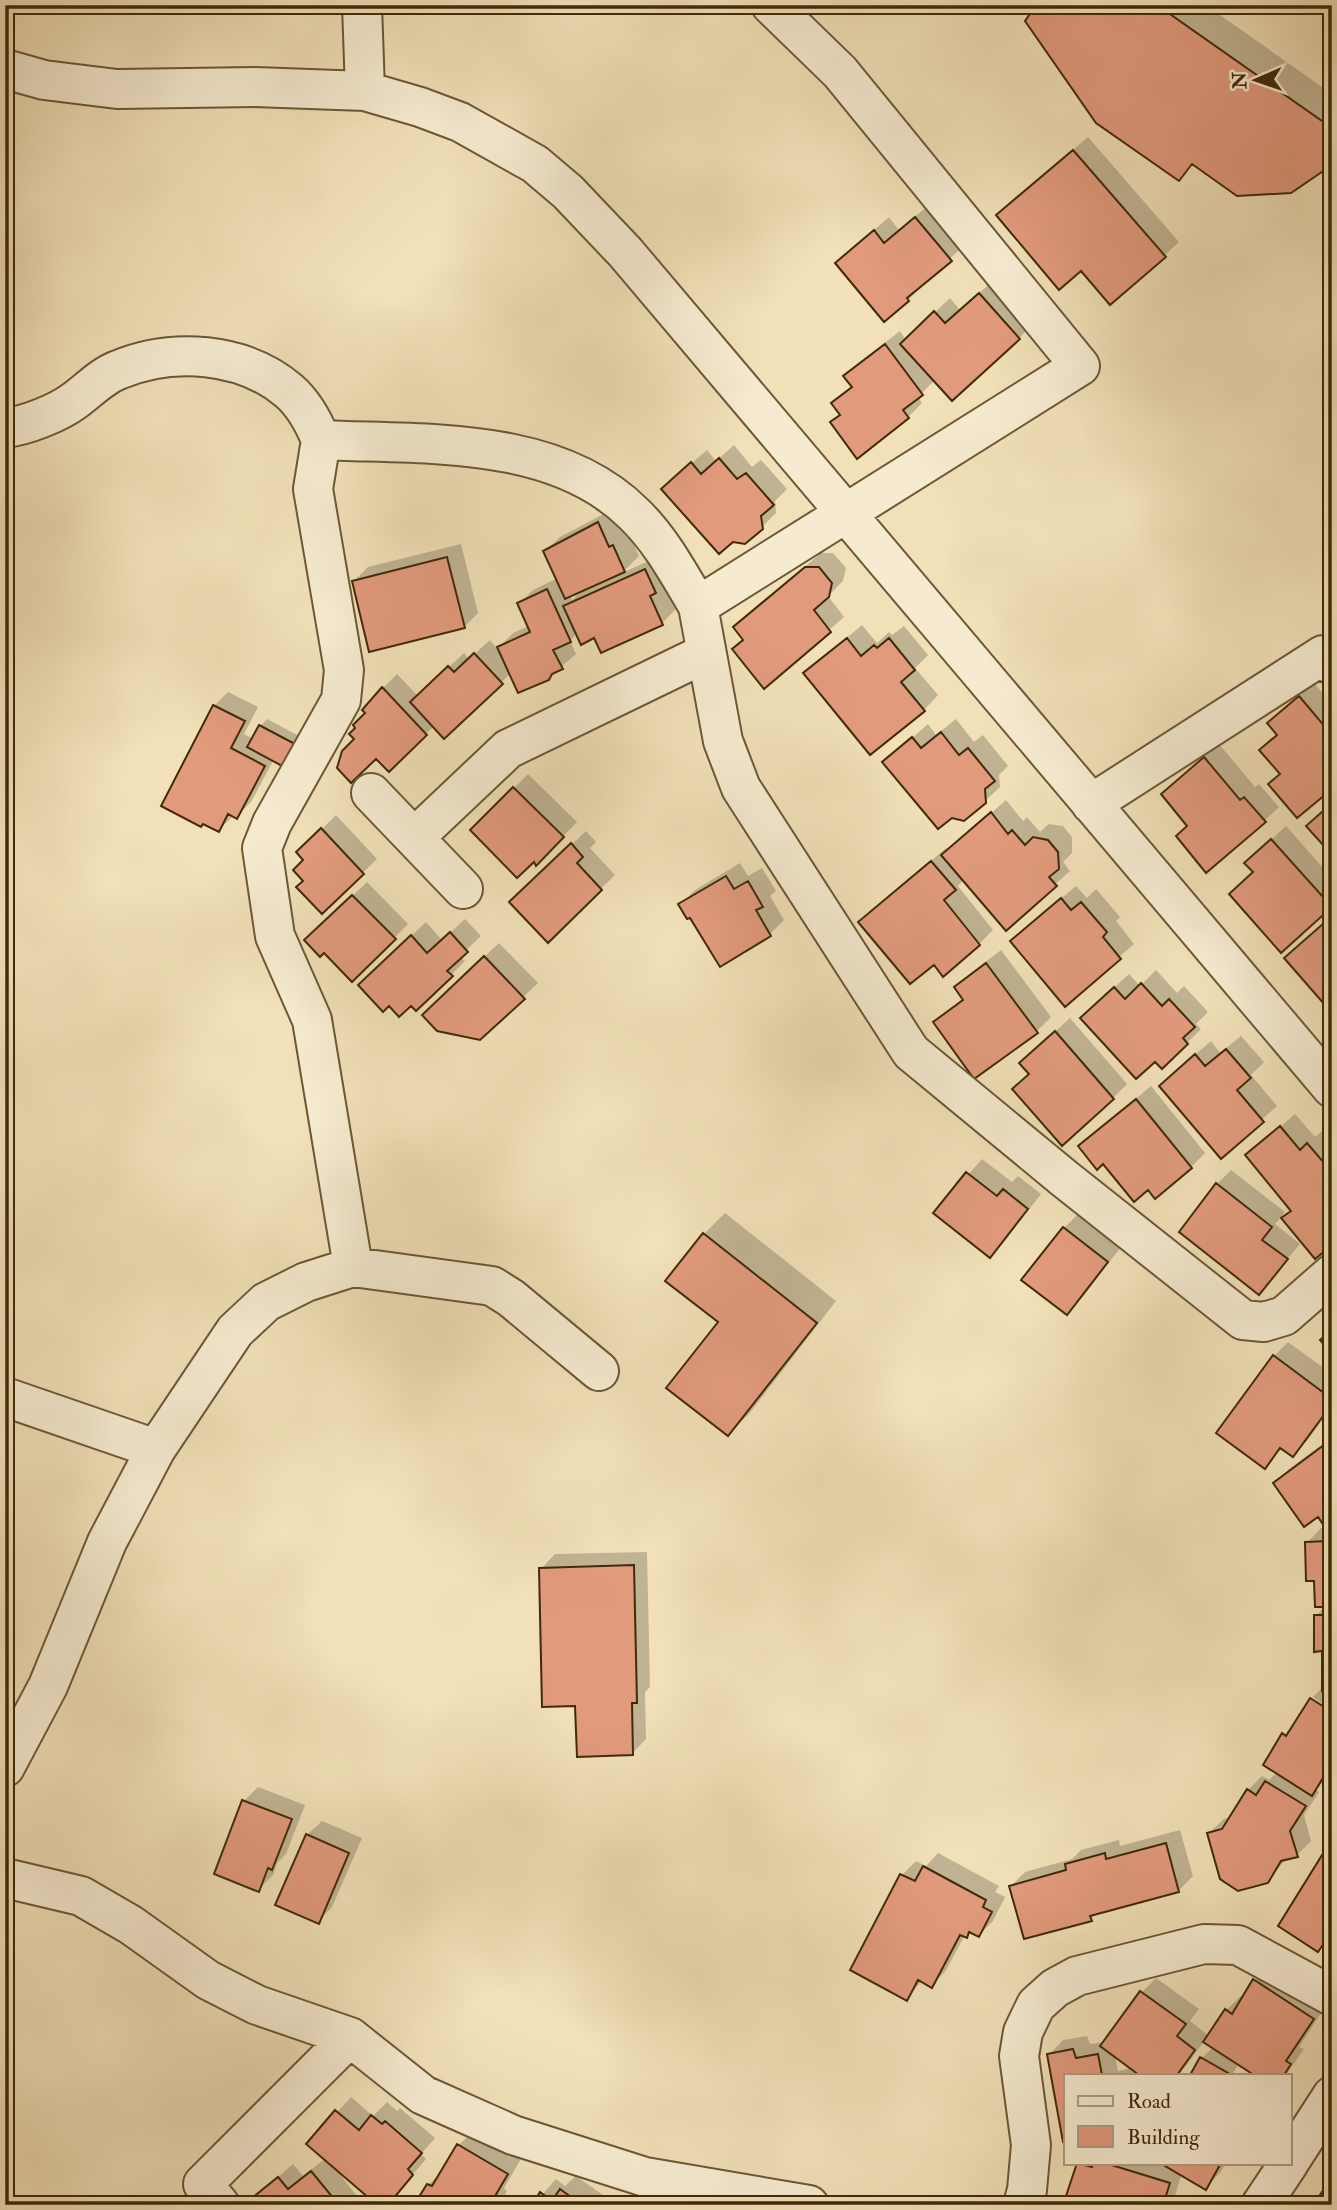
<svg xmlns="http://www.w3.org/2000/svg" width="1337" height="2210" font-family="'IM FELL Double Pica',serif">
<rect width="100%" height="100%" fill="#f1e0b8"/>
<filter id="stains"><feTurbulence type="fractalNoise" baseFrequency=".00286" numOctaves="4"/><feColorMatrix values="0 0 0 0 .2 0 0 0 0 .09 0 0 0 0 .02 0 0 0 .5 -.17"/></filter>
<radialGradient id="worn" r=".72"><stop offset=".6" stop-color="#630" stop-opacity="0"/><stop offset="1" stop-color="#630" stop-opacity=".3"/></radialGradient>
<path fill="#0003" fill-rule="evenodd" d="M 1038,5 L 1206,5 L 1332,94 L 1332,163 L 1194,163 L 1179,179 Z
M 1088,137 L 1179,242 L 1164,256 L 1081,269 L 1013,201 Z
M 930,204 L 964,246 L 921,284 L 922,286 L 908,300 L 837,263 L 889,217 L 899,230 Z
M 994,280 L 1033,324 L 1019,338 L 935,380 L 918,397 L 922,403 L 908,417 L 832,422 L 841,413 L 833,403 L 853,385 L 846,377 L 860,362 L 900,331 L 906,340 L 950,298 L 960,310 Z
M 734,445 L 752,467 L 761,460 L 787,489 L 775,501 L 776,513 L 761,528 L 678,475 L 707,450 L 716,461 Z
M 613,509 L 624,534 L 628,532 L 639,556 L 622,573 L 660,556 L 664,583 L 676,609 L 662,623 L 594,636 L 577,633 L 570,641 L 576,654 L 548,678 L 511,673 L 444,737 L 434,726 L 389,770 L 356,739 L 374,697 L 397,674 L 418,696 L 464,653 L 469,659 L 490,640 L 497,649 L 513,633 L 529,626 L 519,604 L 533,590 L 558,578 L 545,551 L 560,537 ZM 583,589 L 572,600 L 570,595 Z
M 461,544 L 478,613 L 464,627 L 354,581 L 368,567 Z
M 821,553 L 833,553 L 846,568 L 843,581 L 828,596 L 844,617 L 765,686 L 745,639 L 735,627 Z
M 862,625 L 877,643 L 889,632 L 892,635 L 904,626 L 928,655 L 915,668 L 938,695 L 924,710 L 805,673 Z
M 1314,683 L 1332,704 L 1332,786 L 1281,773 L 1262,750 L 1278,734 L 1269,723 Z
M 228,692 L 258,707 L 244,734 L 254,739 L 260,726 L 267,719 L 301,737 L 290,758 L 274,759 L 251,802 L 237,816 L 234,815 L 219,830 L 214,706 Z
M 956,719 L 974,742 L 983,735 L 1008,766 L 999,775 L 1000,787 L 985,801 L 885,762 L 928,724 L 936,735 Z
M 1219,744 L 1255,787 L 1259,784 L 1279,807 L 1264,821 L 1189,825 L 1177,780 Z
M 528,774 L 577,822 L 537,863 L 473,830 Z
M 1006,800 L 1023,821 L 1027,817 L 1040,832 L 1049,824 L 1063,826 L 1072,837 L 1072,853 L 1063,862 L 1070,871 L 1006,928 L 964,879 L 958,886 L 993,930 L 979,944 L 934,962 L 861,922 L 946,848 L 948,851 Z
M 336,815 L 377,859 L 322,912 L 305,881 L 305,860 L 299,852 Z
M 1286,826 L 1332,878 L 1332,905 L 1281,950 L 1255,871 L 1261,849 Z
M 586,831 L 596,842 L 590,848 L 615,875 L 548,940 L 512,902 Z
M 740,863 L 748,876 L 762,868 L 776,891 L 770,896 L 784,920 L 770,934 L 721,965 L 691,915 L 681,904 L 695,890 Z
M 367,882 L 408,924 L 352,980 L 324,950 L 306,940 Z
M 1076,886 L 1087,898 L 1096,889 L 1120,917 L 1116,921 L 1134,944 L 1066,1004 L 1027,927 Z
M 465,919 L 481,936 L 460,956 L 465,961 L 451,975 L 374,971 L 426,922 L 442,940 Z
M 499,943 L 538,983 L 480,1039 L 438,1000 Z
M 1001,950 L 1051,1017 L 1037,1031 L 975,1077 L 935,1022 L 964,997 L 957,988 L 971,973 Z
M 1156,970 L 1177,993 L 1184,986 L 1208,1012 L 1196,1024 L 1201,1029 L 1187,1043 L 1096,1004 L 1129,974 L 1140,986 Z
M 1070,1018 L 1127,1084 L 1113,1098 L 1014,1089 L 1030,1073 L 1036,1049 Z
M 1241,1036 L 1264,1062 L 1251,1075 L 1277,1106 L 1221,1156 L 1175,1072 L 1211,1041 L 1220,1053 Z
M 1151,1086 L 1205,1153 L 1191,1167 L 1149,1187 L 1080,1146 Z
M 1295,1114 L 1315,1137 L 1322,1131 L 1332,1142 L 1332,1243 L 1284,1218 L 1292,1210 L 1248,1155 Z
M 982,1159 L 1012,1182 L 1018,1176 L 1041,1194 L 1004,1242 L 990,1256 L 935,1213 Z
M 1231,1170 L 1285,1212 L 1275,1224 L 1300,1244 L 1259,1292 L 1217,1184 Z
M 725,1213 L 836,1301 L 749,1414 L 728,1434 L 720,1322 L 668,1281 L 704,1234 Z
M 1078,1214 L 1121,1247 L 1081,1299 L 1067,1313 L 1064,1228 Z
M 1288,1342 L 1332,1374 L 1332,1406 L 1307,1441 L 1292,1455 L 1282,1448 L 1264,1467 L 1219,1432 L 1274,1356 Z
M 1332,1437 L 1332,1523 L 1275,1483 L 1289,1469 Z
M 1321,1528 L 1332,1528 L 1332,1770 L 1316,1790 L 1319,1792 L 1304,1815 L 1311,1841 L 1297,1855 L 1287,1858 L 1267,1881 L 1209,1833 L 1224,1819 L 1232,1817 L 1248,1790 L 1262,1776 L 1269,1780 L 1277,1772 L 1284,1735 L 1299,1719 L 1312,1699 L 1329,1712 L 1331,1709 L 1313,1697 L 1324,1686 L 1324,1650 L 1316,1616 L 1326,1605 L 1316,1579 L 1307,1543 Z
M 647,1552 L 650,1687 L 645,1692 L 646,1739 L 632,1754 L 577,1704 L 541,1569 L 555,1554 Z
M 258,1787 L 305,1805 L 286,1854 L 277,1863 L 273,1875 L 258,1890 L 244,1801 Z
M 322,1821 L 362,1838 L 332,1907 L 318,1922 L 307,1835 Z
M 1180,1830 L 1193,1876 L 1178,1891 L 1097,1912 L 1091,1919 L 1011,1886 L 1025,1872 L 1072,1859 L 1081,1850 L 1119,1840 L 1120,1846 Z
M 938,1853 L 999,1886 L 995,1892 L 1005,1897 L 993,1921 L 979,1935 L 971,1931 L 965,1935 L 945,1972 L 931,1986 L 922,1981 L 906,1999 L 902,1875 L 916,1861 L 926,1866 Z
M 1269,1966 L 1327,2004 L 1299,2047 L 1304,2049 L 1286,2075 L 1258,2075 L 1239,2063 L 1232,2075 L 1192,2075 L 1202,2058 L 1214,2046 L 1205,2040 L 1179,2075 L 1066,2075 L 1049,2055 L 1063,2040 L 1087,2036 L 1090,2044 L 1105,2042 L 1142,1992 L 1156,1978 L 1199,2009 L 1190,2021 L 1209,2036 L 1226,2010 L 1241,1996 L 1244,1998 L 1255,1981 ZM 1115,2055 L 1132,2068 L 1118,2071 Z
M 351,2097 L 373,2116 L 387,2102 L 397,2111 L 400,2108 L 435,2138 L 421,2154 L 426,2159 L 397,2193 L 335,2168 L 364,2205 L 259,2205 L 254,2198 L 293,2164 L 303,2176 L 326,2158 L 309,2143 Z
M 473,2131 L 521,2159 L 504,2188 L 507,2191 L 499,2205 L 416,2205 L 428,2185 L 443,2171 L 459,2145 Z
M 1080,2163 L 1226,2163 L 1220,2173 L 1206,2187 L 1182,2173 L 1172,2205 L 1088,2205 Z
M 576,2176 L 603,2195 L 597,2205 L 517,2205 L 525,2196 L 535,2203 L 556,2179 L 565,2186 Z
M 647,2192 L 701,2205 L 624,2205 L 627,2202 L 636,2203 Z"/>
<path fill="#e29a7d" stroke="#402a09" stroke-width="2" d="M 1036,5 L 1157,5 L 1332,128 L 1332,165 L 1291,193 L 1237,196 L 1192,164 L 1179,181 L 1096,123 L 1025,21 Z
M 1073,150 L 1166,257 L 1110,305 L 1081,271 L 1059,290 L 996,215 Z
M 915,217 L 952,261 L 907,298 L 909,301 L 884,322 L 835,263 L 874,230 L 884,243 Z
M 979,293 L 1020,339 L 952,401 L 900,344 L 934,311 L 945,323 Z
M 885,344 L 923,395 L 903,410 L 909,418 L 857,459 L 830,422 L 840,415 L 831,403 L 852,387 L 843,376 Z
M 719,458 L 737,479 L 746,473 L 774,505 L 761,516 L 763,529 L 745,544 L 733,542 L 719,554 L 661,489 L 691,462 L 701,474 Z
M 598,522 L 609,547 L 613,545 L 625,572 L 565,599 L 543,551 Z
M 447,557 L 465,628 L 369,652 L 352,581 Z
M 805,567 L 819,567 L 832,583 L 829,597 L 814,610 L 831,632 L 764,689 L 732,649 L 743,640 L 733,627 Z
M 645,569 L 656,593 L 650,596 L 663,625 L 601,653 L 594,638 L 581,645 L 563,606 Z
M 547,589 L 571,642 L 553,650 L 563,669 L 552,674 L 549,680 L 518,693 L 497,647 L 530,632 L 517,603 Z
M 847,638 L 861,656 L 874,645 L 877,648 L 889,638 L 915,670 L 901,682 L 925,711 L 870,755 L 803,673 Z
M 474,653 L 503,684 L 444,739 L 410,702 L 448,666 L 454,672 Z
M 382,687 L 427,735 L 389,772 L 376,759 L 351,783 L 337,768 L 342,751 L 354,739 L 349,734 L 355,728 L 353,725 L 365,713 L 362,710 Z
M 1299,696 L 1332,735 L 1332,789 L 1297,818 L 1268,784 L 1280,774 L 1259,750 L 1277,735 L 1267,723 Z
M 213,705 L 245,721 L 231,748 L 265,766 L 237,819 L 228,814 L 219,832 L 203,824 L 201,827 L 161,806 Z
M 259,725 L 295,744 L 284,767 L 247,747 Z
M 941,732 L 959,755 L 968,748 L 995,781 L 985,789 L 986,803 L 964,821 L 952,818 L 938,829 L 882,762 L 912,737 L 921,748 Z
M 1204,757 L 1240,800 L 1244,797 L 1266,822 L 1206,873 L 1176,836 L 1187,826 L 1161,794 Z
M 513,787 L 564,837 L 536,866 L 534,862 L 517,878 L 470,830 Z
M 1332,803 L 1332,855 L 1306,826 Z
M 991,812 L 1008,834 L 1012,830 L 1025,845 L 1033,837 L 1048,840 L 1058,852 L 1059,869 L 1049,877 L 1057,886 L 1006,931 L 941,855 Z
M 321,828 L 364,874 L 322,914 L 296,887 L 303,881 L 293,870 L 303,860 L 296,852 Z
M 1271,839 L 1332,907 L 1281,953 L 1229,894 L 1253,872 L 1244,863 Z
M 571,843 L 583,857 L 577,863 L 602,890 L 548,943 L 509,902 Z
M 931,861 L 956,890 L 944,900 L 980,945 L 943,977 L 934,965 L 910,984 L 858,922 Z
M 726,876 L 734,889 L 748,881 L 763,907 L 756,910 L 771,936 L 720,967 L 690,918 L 687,919 L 678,904 Z
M 352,895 L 396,939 L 352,982 L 324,953 L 320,957 L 304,940 Z
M 1061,898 L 1071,910 L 1081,902 L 1107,932 L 1103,937 L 1121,959 L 1065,1007 L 1010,941 Z
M 1332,916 L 1332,1013 L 1284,958 Z
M 450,932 L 468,952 L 447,971 L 453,976 L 416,1011 L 411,1006 L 399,1017 L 389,1006 L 383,1012 L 358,985 L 411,935 L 427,953 Z
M 484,956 L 525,999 L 480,1040 L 437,1031 L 422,1015 Z
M 986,963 L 1038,1033 L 974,1079 L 933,1022 L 963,1000 L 954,987 Z
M 1141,983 L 1162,1006 L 1169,999 L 1195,1027 L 1183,1038 L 1188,1044 L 1162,1069 L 1155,1062 L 1136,1079 L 1080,1018 L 1114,987 L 1125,999 Z
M 1055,1031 L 1114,1099 L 1062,1146 L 1012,1089 L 1029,1074 L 1019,1063 Z
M 1226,1049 L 1251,1078 L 1237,1090 L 1264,1122 L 1221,1159 L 1159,1086 L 1195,1054 L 1205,1066 Z
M 1136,1099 L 1192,1168 L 1155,1199 L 1148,1190 L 1134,1202 L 1103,1164 L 1097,1170 L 1078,1146 Z
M 1280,1126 L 1300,1150 L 1307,1143 L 1332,1172 L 1332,1245 L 1315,1259 L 1281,1218 L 1291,1211 L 1245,1155 Z
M 966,1172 L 997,1196 L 1003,1189 L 1028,1209 L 990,1258 L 933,1213 Z
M 1216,1183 L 1272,1227 L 1262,1240 L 1288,1259 L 1259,1295 L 1179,1232 Z
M 1063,1227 L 1108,1262 L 1067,1315 L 1021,1280 Z
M 703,1233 L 817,1323 L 728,1436 L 666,1388 L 718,1322 L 665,1281 Z
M 1332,1329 L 1332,1354 L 1320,1340 Z
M 1273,1355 L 1332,1399 L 1332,1404 L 1293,1457 L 1280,1448 L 1265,1469 L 1216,1433 Z
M 1332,1439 L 1332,1525 L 1326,1529 L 1318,1517 L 1304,1527 L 1273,1483 Z
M 1329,1537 L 1332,1537 L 1332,1607 L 1315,1607 L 1314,1581 L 1306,1581 L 1305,1542 L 1329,1541 Z
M 634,1565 L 637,1703 L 632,1703 L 633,1755 L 577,1757 L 575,1706 L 542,1707 L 539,1568 Z
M 1314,1615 L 1332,1615 L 1332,1691 L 1322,1691 L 1322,1651 L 1314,1652 Z
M 1310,1698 L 1323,1706 L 1326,1701 L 1332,1705 L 1332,1770 L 1329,1768 L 1312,1796 L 1263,1765 L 1282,1733 L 1286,1736 Z
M 1265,1781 L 1306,1806 L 1290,1831 L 1298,1857 L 1281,1861 L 1268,1883 L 1238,1891 L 1220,1879 L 1207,1833 L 1222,1829 L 1247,1789 L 1256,1795 Z
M 242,1800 L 292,1819 L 272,1870 L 268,1868 L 259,1892 L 214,1874 Z
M 306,1834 L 349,1853 L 319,1924 L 275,1905 Z
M 1332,1839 L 1332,1952 L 1322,1946 L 1318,1952 L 1278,1926 Z
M 1166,1843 L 1179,1892 L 1090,1916 L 1092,1921 L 1024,1939 L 1009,1886 L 1066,1870 L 1065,1864 L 1105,1853 L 1106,1859 Z
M 923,1866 L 986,1900 L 983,1907 L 992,1912 L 979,1937 L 969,1932 L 967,1938 L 960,1935 L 932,1988 L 918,1980 L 907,2001 L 850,1970 L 900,1874 L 915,1881 Z
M 1253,1979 L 1314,2019 L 1286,2061 L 1291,2064 L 1284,2075 L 1254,2075 L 1203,2042 L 1225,2009 L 1232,2014 Z
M 1140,1991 L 1186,2024 L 1177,2036 L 1195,2050 L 1177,2075 L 1139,2075 L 1100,2046 Z
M 1073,2049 L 1076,2058 L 1098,2054 L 1102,2075 L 1066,2075 L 1066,2141 L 1063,2142 L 1047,2054 Z
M 1200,2057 L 1228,2073 L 1227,2075 L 1190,2075 Z
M 335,2110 L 359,2130 L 371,2115 L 382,2124 L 385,2121 L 422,2153 L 408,2169 L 413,2175 L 388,2205 L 377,2205 L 306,2144 Z
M 457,2144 L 508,2174 L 491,2203 L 494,2205 L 414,2205 L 427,2184 L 432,2186 Z
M 1077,2163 L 1092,2167 L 1093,2163 L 1105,2163 L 1170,2183 L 1163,2205 L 1083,2205 L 1065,2199 Z
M 1160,2163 L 1221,2163 L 1206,2190 Z
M 311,2171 L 339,2205 L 257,2205 L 252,2198 L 278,2177 L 288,2189 Z
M 1332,2177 L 1332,2202 L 1320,2195 Z
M 560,2189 L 582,2205 L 532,2205 L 540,2192 L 552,2201 Z"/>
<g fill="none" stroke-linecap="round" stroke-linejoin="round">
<defs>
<path id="minor" d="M 362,5 L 365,91
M 771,5 L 840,72 L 1080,366 L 698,606 L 723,741 L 741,788 L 911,1052 L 1065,1179 L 1243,1320 L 1264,1322 L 1284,1316 L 1332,1274
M 5,69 L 44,80 L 117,89 L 255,87 L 365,91 L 420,107 L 460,122 L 535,164 L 568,192 L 625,252 L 1332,1088
M 5,428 C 25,426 58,413 74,401 C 88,391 102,376 118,370 C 172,347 243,352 289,391 C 304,404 314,423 321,440 C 424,445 555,435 634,514 C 661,540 679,574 698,606
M 321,440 L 313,489 L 344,670 L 341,700 L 272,823 L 262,848 L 275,936 L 312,1020 L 353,1267
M 371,793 L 463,889
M 1091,804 L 1323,655 L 1332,665
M 414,838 L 508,749 L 706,653
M 5,1397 L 156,1449
M 5,1767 L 48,1686 L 107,1542 L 156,1449 L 235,1331 L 266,1302 L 306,1282 L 353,1267 L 492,1286 L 511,1298 L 599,1371
M 5,1878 L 81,1896 L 131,1925 L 208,1980 L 257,2005 L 350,2037
M 1290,2161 L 1332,2096
M 220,2205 L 203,2184 L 350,2037 L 423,2095 L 513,2135 L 645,2177 L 809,2205
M 1023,2205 L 1027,2190 L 1031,2145 L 1019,2056 L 1023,2032 L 1036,2005 L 1055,1988 L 1077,1976 L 1204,1944 L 1238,1945 L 1332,1996
M 1261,2205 L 1289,2163"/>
</defs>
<use href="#minor" stroke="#6c5835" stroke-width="42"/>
<use href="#minor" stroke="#f6ebd1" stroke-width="38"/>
</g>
<rect width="1337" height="2210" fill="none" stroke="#f1e0b8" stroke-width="28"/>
<rect x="7" y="7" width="1323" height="2196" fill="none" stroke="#402a09" stroke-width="3.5"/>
<rect x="14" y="14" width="1309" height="2182" fill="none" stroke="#402a09" stroke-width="2"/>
<rect x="1064" y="2074" width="228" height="91" fill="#f6ebd1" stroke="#ad9e81" stroke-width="2"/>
<rect x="1078" y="2096" width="35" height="10" fill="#f6ebd1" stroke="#ad9e81" stroke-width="2"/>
<text x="1127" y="2108" font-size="21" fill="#402a09">Road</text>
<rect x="1078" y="2126" width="35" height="21" fill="#e29a7d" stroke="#ad9e81" stroke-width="2"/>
<text x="1127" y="2144" font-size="21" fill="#402a09">Building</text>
<g transform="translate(1256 80) rotate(268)" stroke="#f6ebd1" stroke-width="5" paint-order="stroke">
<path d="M0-5L12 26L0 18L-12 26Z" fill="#402a09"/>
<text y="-10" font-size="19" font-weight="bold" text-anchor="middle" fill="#402a09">N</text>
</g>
<rect width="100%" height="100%" filter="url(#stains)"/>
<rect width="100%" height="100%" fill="url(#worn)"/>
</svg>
